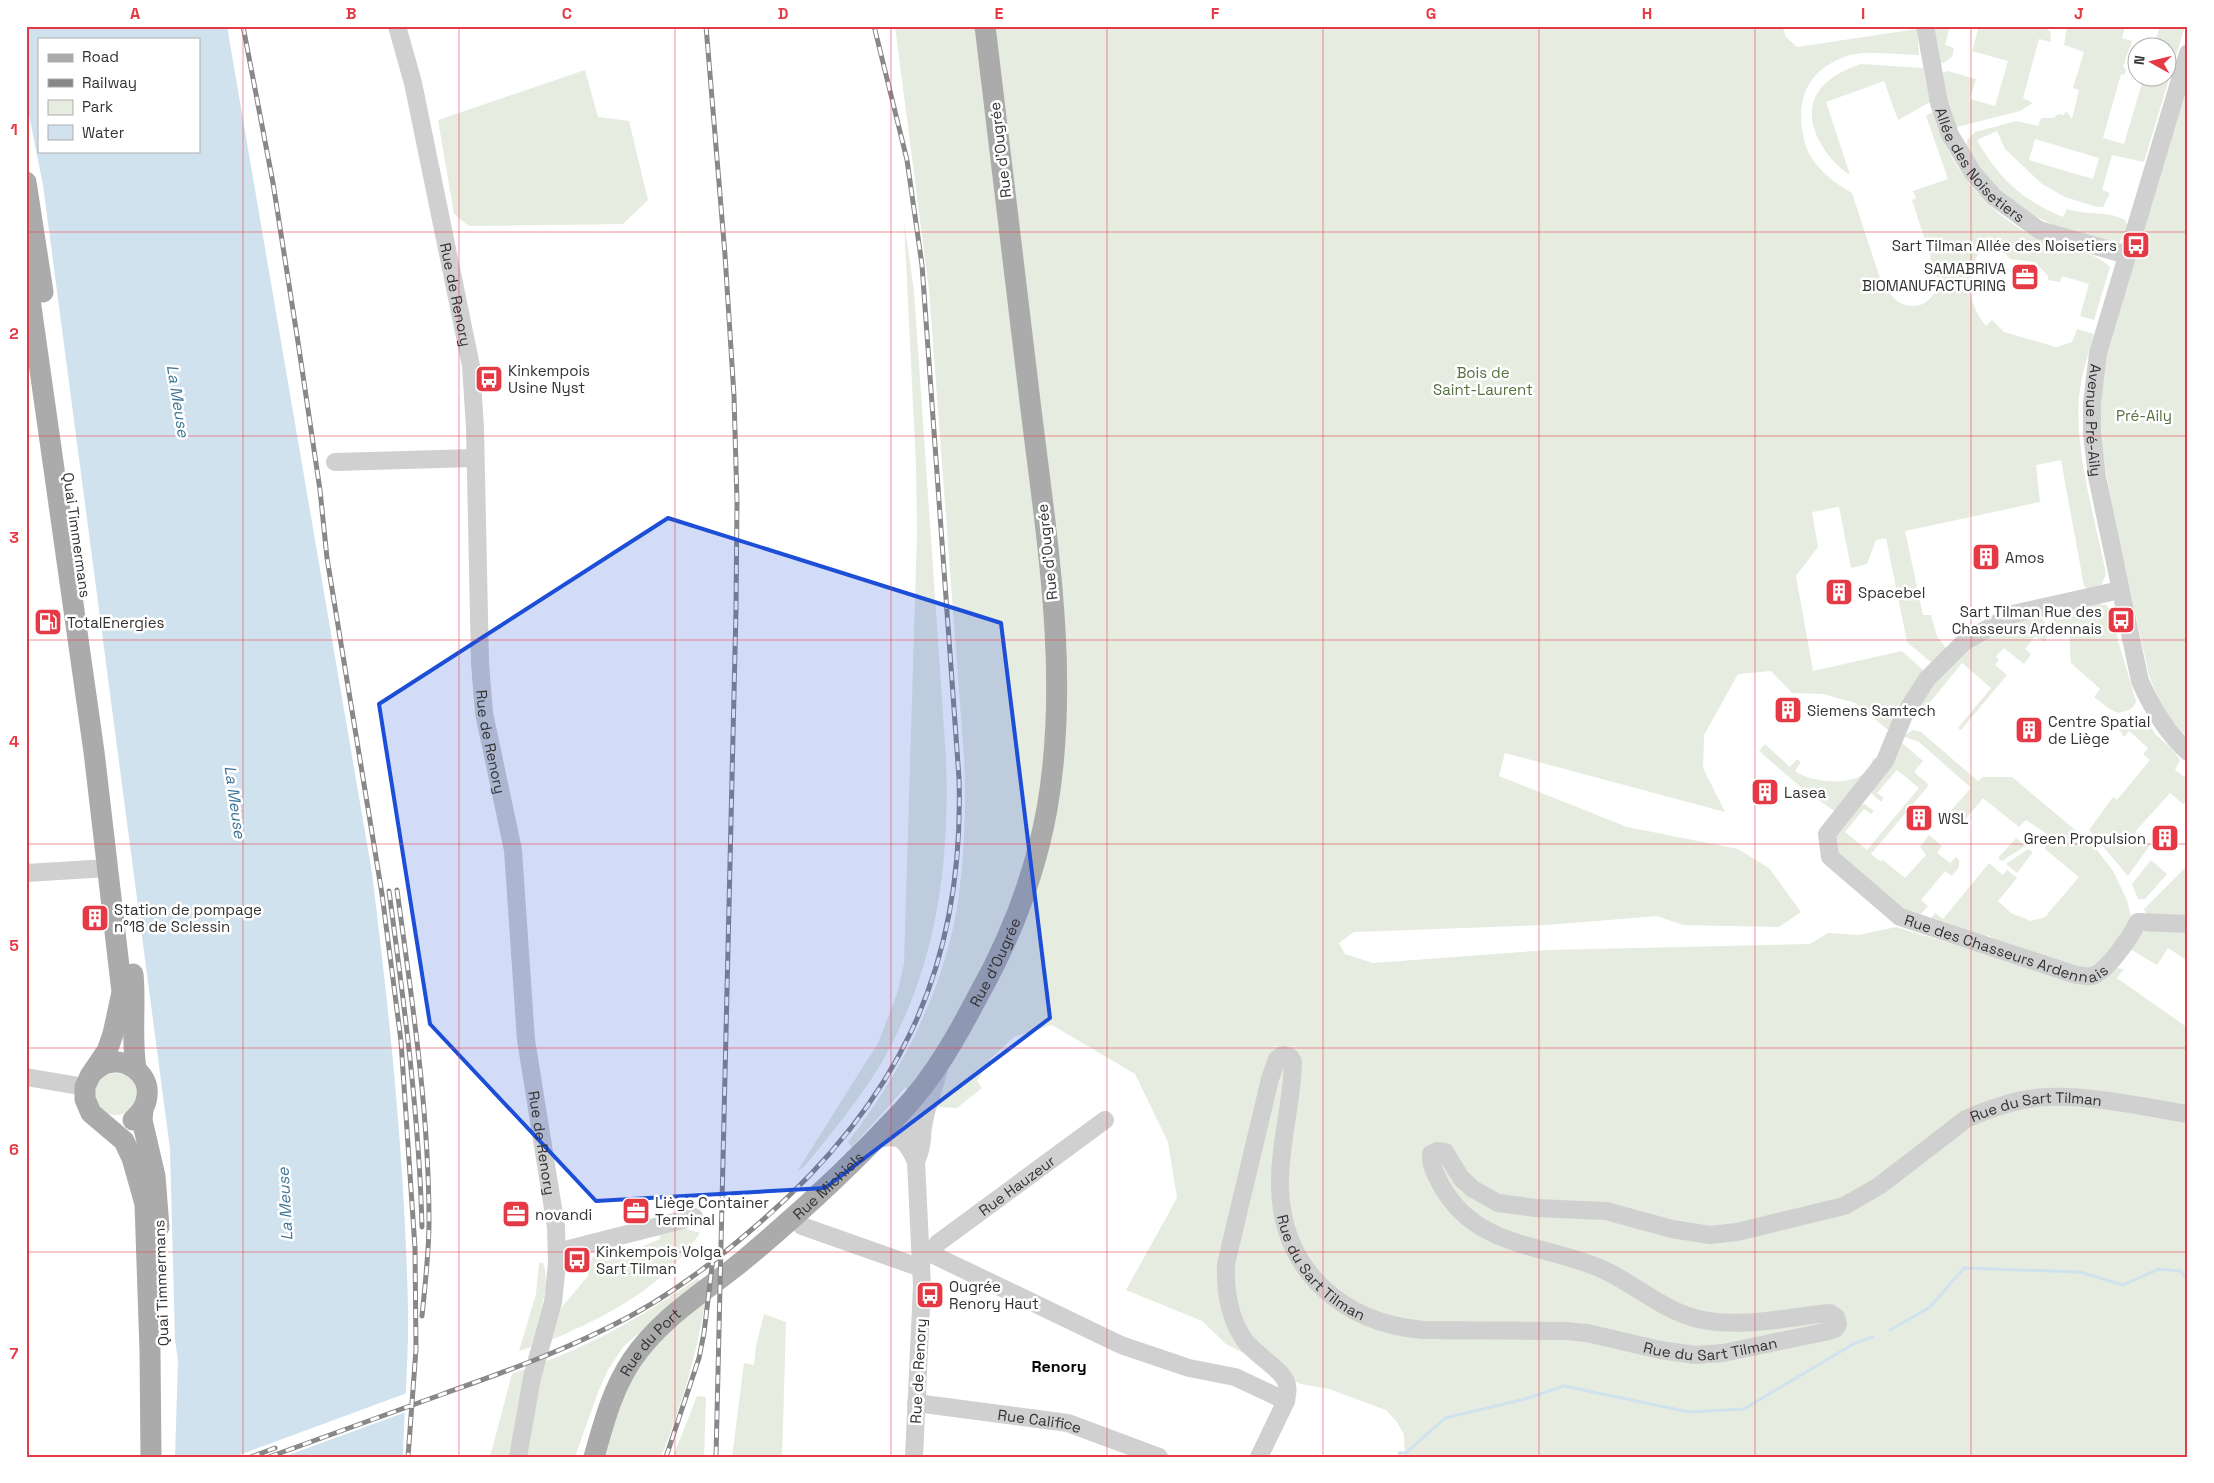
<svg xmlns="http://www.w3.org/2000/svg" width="2214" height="1483" font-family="'Space Grotesk',sans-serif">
<rect width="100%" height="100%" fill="#fff"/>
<path fill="#e6ecdf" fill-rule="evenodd" d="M 895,26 L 1782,26 L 1786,37 L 1797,47 L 1917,29 L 1919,55 C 1901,55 1863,50 1847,56 C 1812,68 1797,93 1802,130 C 1804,138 1805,147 1810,155 C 1819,171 1836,184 1852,193 L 1883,287 C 1890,292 1893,299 1900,303 C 1919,312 1936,300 1938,281 L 1912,200 L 1916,198 L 1913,191 L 1948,179 L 1926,116 L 1933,112 C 1947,166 1992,220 2044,241 C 2066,249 2093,250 2110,267 L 2094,320 L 2080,316 L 2089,284 L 2062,276 L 2060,282 L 2048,280 L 2048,276 L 2035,262 L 2010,259 L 1990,237 C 1967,264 1962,297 1986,326 L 1992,320 L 2004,332 L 2056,347 L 2072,342 L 2077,329 L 2094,334 C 2088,355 2081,376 2079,397 C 2074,450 2096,522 2106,574 L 2100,588 L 2088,590 L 2084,586 L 2061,460 L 2036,465 L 2040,502 L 1905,531 L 1923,615 L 1931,615 L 1937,636 L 1947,649 L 1933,664 L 1907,642 L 1886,538 L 1876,540 L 1867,564 L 1851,568 L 1839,507 L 1812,512 L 1818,547 L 1796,576 L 1813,671 L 1902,651 L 1923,670 L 1888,730 L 1855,703 L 1823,694 L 1792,693 L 1771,671 L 1738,674 L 1704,735 L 1703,768 L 1725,812 L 1505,753 L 1499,776 L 1627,827 L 1738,849 L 1769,868 L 1801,912 L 1779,927 L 1683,925 L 1657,916 L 1547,925 L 1354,932 L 1339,943 L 1345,954 L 1373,963 L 1549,950 L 1810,944 L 1828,933 L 1859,935 L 1896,927 L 2082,983 L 2115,968 L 2124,969 L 2117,978 L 2188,1028 L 2188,1457 L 1405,1457 L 1404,1435 L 1397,1422 L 1386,1410 L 1329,1389 L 1301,1384 L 1226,1344 L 1202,1321 L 1126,1290 L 1177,1198 L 1168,1142 L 1135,1074 L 1052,1025 L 1014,1037 L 991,1058 L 977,1081 L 982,1088 L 957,1108 L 934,1107 L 905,1088 L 852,1147 L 848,1142 C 903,1070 947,985 959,894 C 965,848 966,803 964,757 L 929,290 Z
M 1930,26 L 1950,26 L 1945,45 L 1954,48 L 1952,57 L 1943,63 L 1933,62 Z
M 1979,26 L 2042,26 L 2050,31 L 2051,42 L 2039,39 L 2023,98 L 2033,103 L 2020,111 L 1953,128 L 1940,73 L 1948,71 L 1976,79 L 1970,99 L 1995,106 L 2008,61 L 1972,51 Z
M 2067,26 L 2125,26 L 2122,38 L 2132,41 L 2123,67 L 2126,69 L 2124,75 L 2121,74 L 2103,138 L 2124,144 L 2143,80 L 2138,78 L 2166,78 L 2166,48 L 2153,47 L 2160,26 L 2185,26 L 2144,162 L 2112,155 L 2102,190 L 2110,193 L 2103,207 L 2097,207 L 2065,197 L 2042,184 L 2005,149 L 1997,131 L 1977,140 C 1998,178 2023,201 2063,217 L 2067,209 C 2088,216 2106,210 2125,220 L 2128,227 L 2119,243 L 2108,246 L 2065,232 L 2019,207 L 1998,189 L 1981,171 L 1966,146 L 1968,139 L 1975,132 L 2017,121 L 2038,126 L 2041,118 L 2054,118 L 2058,114 L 2064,115 L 2066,111 L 2072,119 L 2079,90 L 2073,88 L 2084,52 L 2064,45 ZM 2035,139 L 2099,158 L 2093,179 L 2029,160 Z
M 1861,64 L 1923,68 L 1930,102 L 1898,120 L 1884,81 L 1826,102 L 1850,175 C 1825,159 1797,117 1821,88 C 1831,76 1846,69 1861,64 Z
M 585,70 L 598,117 L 629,121 L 648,200 L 623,224 L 469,226 L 454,214 L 438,120 Z
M 2188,78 L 2188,738 C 2168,718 2159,702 2149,675 L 2114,517 L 2099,432 L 2100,397 L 2104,362 Z
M 904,221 L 914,291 L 946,758 C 950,868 936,971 879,1067 C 857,1103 830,1135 804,1167 L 798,1170 L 878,1043 L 897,994 L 904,964 L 917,533 L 916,465 Z
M 2088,603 L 2106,605 L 2115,615 L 2118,641 L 2136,701 C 2134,710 2126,711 2118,713 L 2108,708 L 2094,697 L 2100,689 L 2071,663 L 2069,632 L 2056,633 L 2053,615 Z
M 2040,617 L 2045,622 L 2047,639 L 2045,642 L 2035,636 L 2025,649 L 2031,654 L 2024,664 L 2004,648 L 1996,656 L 1999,660 L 1995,665 L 2007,675 L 1961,730 L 1958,728 L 1991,688 L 1962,663 L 1919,716 L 1913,711 L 1953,659 L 2010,622 Z
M 2145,716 L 2155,734 L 2172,749 L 2180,760 L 2175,770 L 2184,777 L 2188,772 L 2188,799 L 2183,804 L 2170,793 L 2135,832 L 2150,845 L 2128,876 L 2089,830 L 2113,797 L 2117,800 L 2150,760 L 2143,754 L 2148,748 L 2129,731 L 2124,737 L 2119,729 Z
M 1913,730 L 1921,732 L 1978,781 L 1983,777 L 2012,777 L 2093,845 L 2113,871 L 2127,900 L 2132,921 C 2125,929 2105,963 2097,967 C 2080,976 2006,946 1988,935 L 1983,937 L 1930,919 L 1935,913 L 1943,919 L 1989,863 L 2003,875 L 2007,870 L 2017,878 L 1998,901 L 2011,913 L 2031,921 L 2045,917 L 2079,877 L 2045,849 L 2047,834 L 2026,820 L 2019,827 L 1983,798 L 1959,827 L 1946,816 L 1971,788 L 1919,742 L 1903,736 Z
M 1900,741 L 1923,761 L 1914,772 L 1929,785 L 1871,854 L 1881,862 L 1883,860 L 1905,878 L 1926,855 L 1920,847 L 1929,835 L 1942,846 L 1937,853 L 1950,863 L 1956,857 L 1959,860 L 1959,867 L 1952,876 L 1945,871 L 1921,900 L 1928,906 L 1921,914 L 1913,916 L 1837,855 L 1834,834 L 1860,805 L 1865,804 L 1874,811 L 1871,814 L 1864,809 L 1845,832 L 1867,850 L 1919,788 L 1897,770 L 1877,793 L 1884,798 L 1881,802 L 1872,794 L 1871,791 Z
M 1765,744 L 1790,767 L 1797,759 L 1801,762 L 1795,771 C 1811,783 1856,788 1869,768 C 1871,765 1872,761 1874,757 L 1876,765 L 1837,813 L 1803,789 L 1759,751 Z
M 2016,838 L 2025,846 L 2002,861 L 1998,858 Z
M 2028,849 L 2033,852 L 2017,873 L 2006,864 Z
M 2151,860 L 2167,874 L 2145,899 L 2138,899 L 2132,884 Z
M 2188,865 L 2188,918 L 2146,914 L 2144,909 Z
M 2147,931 L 2188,932 L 2188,961 L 2168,948 L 2157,965 L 2130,949 L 2142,933 Z
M95 1094a21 21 0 1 1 42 0a21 21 0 1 1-42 0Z
M 674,1229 L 687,1229 L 700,1233 C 663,1287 610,1315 551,1340 L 561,1308 L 588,1276 L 589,1262 L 594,1256 L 599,1255 L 607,1261 L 660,1239 L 659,1231 Z
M 539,1263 L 543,1263 C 552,1283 537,1325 531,1347 L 519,1351 L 536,1294 Z
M 698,1278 L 701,1283 L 666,1309 L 623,1347 L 608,1370 L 598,1392 L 575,1457 L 526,1457 L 544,1362 C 600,1341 649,1312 698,1278 Z
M 705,1302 C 697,1355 681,1407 661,1457 L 604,1457 C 614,1416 626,1377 655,1345 C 669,1329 689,1316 705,1302 Z
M 764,1314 L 786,1322 L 782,1457 L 732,1457 L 744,1363 L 754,1365 L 756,1346 Z
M 527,1368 L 509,1457 L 490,1457 L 512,1374 Z
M 697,1396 L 706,1397 L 704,1457 L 673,1457 Z"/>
<path fill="#cfe2ee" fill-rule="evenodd" d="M 26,26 L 227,26 L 372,873 C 390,1018 405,1163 408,1309 C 409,1358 404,1408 403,1457 L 175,1457 L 178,1360 L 175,1340 L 170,1149 L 43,185 L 26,100 ZM 39,39 L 199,39 L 199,151 L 39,151 Z"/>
<path fill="#fff" d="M 407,1393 L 406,1412 L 283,1457 L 234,1457 Z"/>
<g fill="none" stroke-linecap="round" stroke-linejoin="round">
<path stroke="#cfe2ee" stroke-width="3" d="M 1890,1330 L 1930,1307 L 1964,1268 L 2080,1272 L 2123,1285 L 2159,1269 L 2181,1271 L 2188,1281
M 1399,1453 L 1406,1453 L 1445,1418 L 1525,1399 L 1564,1386 L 1689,1412 L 1744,1409 L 1855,1343 L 1873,1337"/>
<g stroke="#d0d0d0" stroke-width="18">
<path id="s1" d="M 397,26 L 413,83 L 471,366 L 475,428 L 480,663 L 484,713 L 513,850 L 526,1040 L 556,1227 L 557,1264 L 553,1302 L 532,1378 L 518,1457"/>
<path id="s2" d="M 1925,26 L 1939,103 L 1950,135 L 1973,173 L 1994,197 L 2039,230 L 2127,255"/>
<path id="s3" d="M 2188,53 L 2098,353 L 2092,403 L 2092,434 L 2097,477 L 2140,681 C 2152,708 2166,732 2188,752"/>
<path d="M 335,462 L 475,458"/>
<path id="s4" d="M 2120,590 L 2013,614 L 1964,642 L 1927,679 L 1904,715 L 1885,761 L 1827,834 L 1830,857 L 1900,917 L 2076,975 C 2081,975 2087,977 2092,976 C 2107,972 2131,936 2138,922 L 2188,924"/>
<path d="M 26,873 L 108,868"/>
<path d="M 26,1077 L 85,1087"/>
<path d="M 922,1132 L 926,1112 L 939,1070"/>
<path d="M 874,1140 C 899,1133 906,1138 916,1162 L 922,1286 L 914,1457"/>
<path d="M 909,1146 L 903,1126 L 903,1110 L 915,1114 C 927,1127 922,1147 916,1162"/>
<path d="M 802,1226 L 921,1268"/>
<path id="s5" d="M 921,1249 L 1121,1345 L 1189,1368 L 1235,1377 L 1286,1401 C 1287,1394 1289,1388 1286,1382 C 1282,1369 1252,1353 1243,1338 C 1229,1316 1225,1290 1226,1264 L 1270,1079 L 1277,1059 L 1283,1055 L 1290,1057 L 1293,1062 C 1292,1104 1279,1145 1280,1187 C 1282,1271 1343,1323 1423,1330 L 1565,1331 L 1587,1333 L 1660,1350 L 1696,1355 L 1723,1353 L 1829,1331 L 1835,1329 L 1838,1324 L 1836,1317 L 1830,1313 C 1787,1317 1741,1329 1698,1319 C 1663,1310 1636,1285 1604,1270 C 1545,1243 1477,1250 1441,1185 C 1436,1175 1430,1165 1431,1154 L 1437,1151 L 1445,1152 L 1461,1178 L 1473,1189 L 1498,1203 L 1536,1208 L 1606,1211 L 1672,1229 L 1710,1235 L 1737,1232 L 1844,1206 L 1879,1186 L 1966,1119 C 1991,1108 2020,1098 2047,1097 C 2089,1095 2145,1107 2188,1114"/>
<path d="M 557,1252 L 694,1217"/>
<path id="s6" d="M 931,1252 L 938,1243 L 1105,1120"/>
<path id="s7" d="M 916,1403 L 1068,1423 L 1159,1457"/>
<path d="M 1259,1457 L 1286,1401"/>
</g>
<g stroke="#ababab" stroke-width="21">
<path d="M 26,182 L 43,292"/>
<path d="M 26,271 L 94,752 L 122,992 L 113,1034 L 107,1051 L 90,1076 L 85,1087 L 85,1099 L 91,1113 L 124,1141 L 132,1158 L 145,1204 L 150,1351 L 151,1457"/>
<path d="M 133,974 C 136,1006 131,1037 136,1069"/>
<path d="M 94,1071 C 98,1068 103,1064 108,1063 C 128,1058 150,1075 147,1096 C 146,1107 140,1113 133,1120"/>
<path d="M 143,1110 L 142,1120 L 155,1176 L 159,1227"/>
<path id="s8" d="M 594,1457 C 604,1422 612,1390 632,1360 C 661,1317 706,1291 745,1259 C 800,1213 854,1163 903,1110 C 934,1077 957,1036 978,996 C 1011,937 1035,875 1047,809 C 1071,671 1045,530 1029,393 C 1014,271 999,149 985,26"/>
</g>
<defs>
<path id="rail" d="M 243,26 L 273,183 L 298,342 L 320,490 L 327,558 L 382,894 L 401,1041 L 415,1248 L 416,1349 L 408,1457
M 706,26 L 725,255 L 734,396 L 737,502 L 736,609 L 716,1457
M 397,890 C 412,1000 429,1111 429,1222 C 429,1253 425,1285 422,1316
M 389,891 C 404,1003 419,1114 422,1227
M 251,1457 L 275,1448
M 269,1457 C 327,1436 385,1415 443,1394 C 498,1374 553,1355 605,1329 C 658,1304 706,1269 750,1231 C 896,1108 965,971 959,778 L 922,265 L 907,160 L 874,26
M 666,1457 L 699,1358 L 704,1333 L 713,1258"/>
</defs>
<use href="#rail" stroke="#888" stroke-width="5"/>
<use href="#rail" stroke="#fff" stroke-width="3" stroke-dasharray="9" stroke-linecap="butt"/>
</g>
<path fill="#1d4ed8" fill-opacity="0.2" stroke="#1d4ed8" stroke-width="4" stroke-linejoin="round" d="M 668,518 L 1001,623 L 1050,1018 L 825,1188 L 596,1201 L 430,1024 L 379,704 Z"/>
<path fill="none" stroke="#e63946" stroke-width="1" stroke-opacity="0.55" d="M 243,26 L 243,1457M 459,26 L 459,1457M 675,26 L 675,1457M 891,26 L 891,1457M 1107,26 L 1107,1457M 1323,26 L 1323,1457M 1539,26 L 1539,1457M 1755,26 L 1755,1457M 1971,26 L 1971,1457M 26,232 L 2188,232M 26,436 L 2188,436M 26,640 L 2188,640M 26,844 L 2188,844M 26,1048 L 2188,1048M 26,1252 L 2188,1252"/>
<defs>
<symbol id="bus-square" viewBox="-11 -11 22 22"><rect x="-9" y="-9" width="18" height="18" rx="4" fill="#e63946" stroke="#fff"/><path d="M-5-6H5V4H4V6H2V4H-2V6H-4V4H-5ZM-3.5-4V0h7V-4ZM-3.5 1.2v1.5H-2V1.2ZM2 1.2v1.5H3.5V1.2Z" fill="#fff"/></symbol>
<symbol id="office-square" viewBox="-11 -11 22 22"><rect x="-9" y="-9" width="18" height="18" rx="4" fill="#e63946" stroke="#fff"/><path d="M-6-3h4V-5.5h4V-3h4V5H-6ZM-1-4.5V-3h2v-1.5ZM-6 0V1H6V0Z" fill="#fff"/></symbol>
<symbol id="building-square" viewBox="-11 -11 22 22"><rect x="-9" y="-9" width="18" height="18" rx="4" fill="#e63946" stroke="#fff"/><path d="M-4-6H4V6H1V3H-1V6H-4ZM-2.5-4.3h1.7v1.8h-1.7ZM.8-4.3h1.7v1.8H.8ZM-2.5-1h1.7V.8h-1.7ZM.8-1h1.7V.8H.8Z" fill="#fff"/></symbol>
<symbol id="fuel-square" viewBox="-11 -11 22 22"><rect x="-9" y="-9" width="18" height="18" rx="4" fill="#e63946" stroke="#fff"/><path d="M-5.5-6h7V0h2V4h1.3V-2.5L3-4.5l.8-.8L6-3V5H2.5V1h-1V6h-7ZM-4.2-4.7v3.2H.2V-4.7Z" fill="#fff"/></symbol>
</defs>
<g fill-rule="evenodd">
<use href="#bus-square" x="2120" y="229" width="32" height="32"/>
<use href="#office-square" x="2009" y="261" width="32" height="32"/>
<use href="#bus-square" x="473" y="363" width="32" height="32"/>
<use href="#building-square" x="1970" y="541" width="32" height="32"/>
<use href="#building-square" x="1823" y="576" width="32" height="32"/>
<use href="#bus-square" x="2105" y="604" width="32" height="32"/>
<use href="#fuel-square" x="32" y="606" width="32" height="32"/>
<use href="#building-square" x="1772" y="694" width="32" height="32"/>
<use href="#building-square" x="2013" y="714" width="32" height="32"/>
<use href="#building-square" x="1749" y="776" width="32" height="32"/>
<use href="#building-square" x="1903" y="802" width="32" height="32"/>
<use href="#building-square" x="2149" y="822" width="32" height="32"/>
<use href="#building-square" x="79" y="902" width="32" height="32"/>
<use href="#office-square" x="620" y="1195" width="32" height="32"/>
<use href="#office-square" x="500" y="1198" width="32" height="32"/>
<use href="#bus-square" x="561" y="1244" width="32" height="32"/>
<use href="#bus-square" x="914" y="1279" width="32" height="32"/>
</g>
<g text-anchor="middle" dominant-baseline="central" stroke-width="5" stroke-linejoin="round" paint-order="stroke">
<g font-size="15" fill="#333" stroke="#fff">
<text transform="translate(1000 150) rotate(-97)">Rue d'Ougrée</text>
<text stroke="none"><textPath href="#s2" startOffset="154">Allée des Noisetiers</textPath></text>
<text stroke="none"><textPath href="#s1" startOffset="275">Rue de Renory</textPath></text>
<text stroke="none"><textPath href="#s3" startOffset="381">Avenue Pré-Aily</textPath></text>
<text transform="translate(77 535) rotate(82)">Quai Timmermans</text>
<text transform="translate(1047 552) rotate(-96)">Rue d'Ougrée</text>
<text stroke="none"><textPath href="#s1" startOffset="725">Rue de Renory</textPath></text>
<text stroke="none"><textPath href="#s4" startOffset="631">Rue des Chasseurs Ardennais</textPath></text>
<text stroke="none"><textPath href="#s8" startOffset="649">Rue d'Ougrée</textPath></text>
<text stroke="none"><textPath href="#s5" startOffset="2700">Rue du Sart Tilman</textPath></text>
<text stroke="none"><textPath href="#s1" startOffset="1130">Rue de Renory</textPath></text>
<text stroke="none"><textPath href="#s8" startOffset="368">Rue Michiels</textPath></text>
<text stroke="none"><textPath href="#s6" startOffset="109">Rue Hauzeur</textPath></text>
<text stroke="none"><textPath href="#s5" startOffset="1008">Rue du Sart Tilman</textPath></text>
<text transform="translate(161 1283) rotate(-92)">Quai Timmermans</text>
<text stroke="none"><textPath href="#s5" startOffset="1426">Rue du Sart Tilman</textPath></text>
<text stroke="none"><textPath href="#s8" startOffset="130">Rue du Port</textPath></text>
<text transform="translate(918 1371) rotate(-87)">Rue de Renory</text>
<text stroke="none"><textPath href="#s7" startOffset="125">Rue Califice</textPath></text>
</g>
<g font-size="15" fill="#333" stroke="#fff" text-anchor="start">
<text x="2117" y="245" text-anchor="end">Sart Tilman Allée des Noisetiers</text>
<text x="2006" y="268" text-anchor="end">SAMABRIVA<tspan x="2006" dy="17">BIOMANUFACTURING</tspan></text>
<text x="508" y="370">Kinkempois<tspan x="508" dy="17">Usine Nyst</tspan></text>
<text x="2005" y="557">Amos</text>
<text x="1858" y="592">Spacebel</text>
<text x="2102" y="611" text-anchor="end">Sart Tilman Rue des<tspan x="2102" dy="17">Chasseurs Ardennais</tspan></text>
<text x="67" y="622">TotalEnergies</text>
<text x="1807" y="710">Siemens Samtech</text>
<text x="2048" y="721">Centre Spatial<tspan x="2048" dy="17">de Liège</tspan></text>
<text x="1784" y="792">Lasea</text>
<text x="1938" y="818">WSL</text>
<text x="2146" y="838" text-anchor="end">Green Propulsion</text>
<text x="114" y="909">Station de pompage<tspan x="114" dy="17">n°18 de Sclessin</tspan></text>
<text x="655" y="1202">Liège Container<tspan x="655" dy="17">Terminal</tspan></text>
<text x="535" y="1214">novandi</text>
<text x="596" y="1251">Kinkempois Volga<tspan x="596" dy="17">Sart Tilman</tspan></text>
<text x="949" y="1286">Ougrée<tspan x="949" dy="17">Renory Haut</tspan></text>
</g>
<g font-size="15" fill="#56703f" stroke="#fff">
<text x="1483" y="372">Bois de<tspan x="1483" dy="17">Saint-Laurent</tspan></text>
<text x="2144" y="415">Pré-Aily</text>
</g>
<g font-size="16" font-style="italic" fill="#3f7597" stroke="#fff">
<text transform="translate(178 401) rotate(81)">La Meuse</text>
<text transform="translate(235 802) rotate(82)">La Meuse</text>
<text transform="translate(285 1204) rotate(-93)">La Meuse</text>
</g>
<g font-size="16" font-weight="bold" fill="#000" stroke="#fff">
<text x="1059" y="1366">Renory</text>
</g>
</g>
<rect width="2214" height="1483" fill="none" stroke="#ffffff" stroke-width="55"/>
<rect x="38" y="38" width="162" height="115" fill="#ffffff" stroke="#adadad"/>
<rect x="48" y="54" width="25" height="8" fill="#ababab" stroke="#adadad"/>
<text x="82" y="62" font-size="15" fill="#333333">Road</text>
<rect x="48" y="79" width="25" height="8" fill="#888888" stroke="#adadad"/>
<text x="82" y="88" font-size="15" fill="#333333">Railway</text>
<rect x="48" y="100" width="25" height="15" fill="#e6ecdf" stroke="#adadad"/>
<text x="82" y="112" font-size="15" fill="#333333">Park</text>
<rect x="48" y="125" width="25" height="15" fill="#cfe2ee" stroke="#adadad"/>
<text x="82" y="138" font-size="15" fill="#333333">Water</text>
<g transform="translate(2152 62) rotate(278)"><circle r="24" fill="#ffffff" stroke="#adadad"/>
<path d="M0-4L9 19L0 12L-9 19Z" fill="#e63946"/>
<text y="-8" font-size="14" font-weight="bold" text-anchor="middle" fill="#333333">N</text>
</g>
<rect x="28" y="28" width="2158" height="1428" fill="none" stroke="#e63946" stroke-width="2"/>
<g font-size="16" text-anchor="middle" font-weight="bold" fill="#e63946">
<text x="135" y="19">A</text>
<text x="351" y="19">B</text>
<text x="567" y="19">C</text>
<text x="783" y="19">D</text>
<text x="999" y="19">E</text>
<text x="1215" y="19">F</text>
<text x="1431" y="19">G</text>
<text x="1647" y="19">H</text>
<text x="1863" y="19">I</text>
<text x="2079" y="19">J</text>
<text x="14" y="135">1</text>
<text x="14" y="339">2</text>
<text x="14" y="543">3</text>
<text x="14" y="747">4</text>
<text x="14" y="951">5</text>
<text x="14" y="1155">6</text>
<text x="14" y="1359">7</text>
</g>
</svg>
